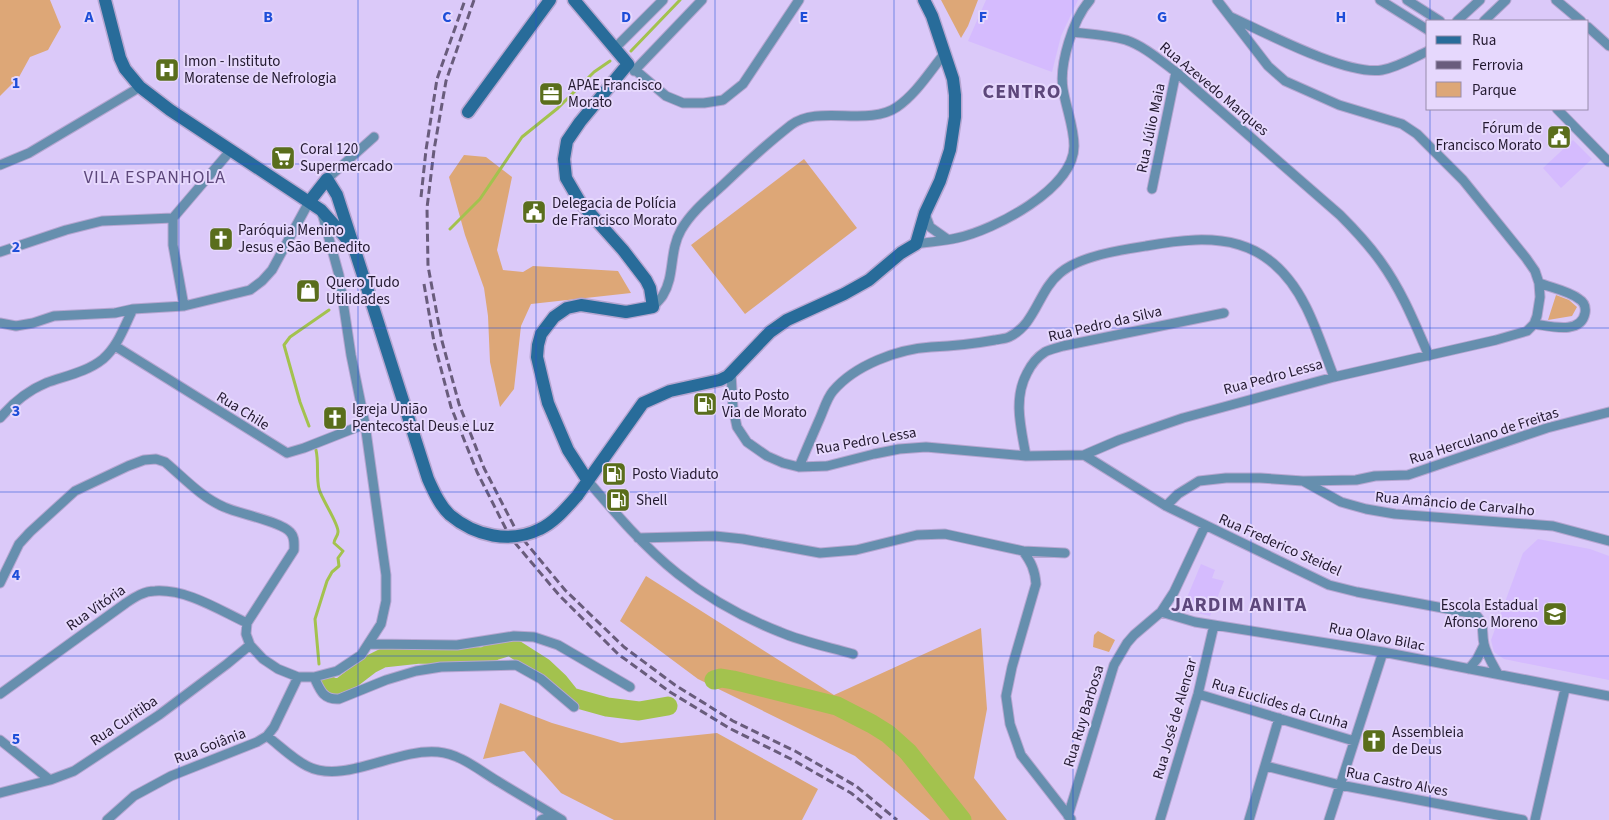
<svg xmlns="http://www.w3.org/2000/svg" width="1609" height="820" font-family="'Source Sans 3',sans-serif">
<rect width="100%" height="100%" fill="#dbc9f9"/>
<path fill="#d5bbfe" d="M 986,0 L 1078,0 L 1061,36 L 1052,72 L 968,41 Z
M 1573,140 L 1592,159 L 1561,188 L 1543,168 Z
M 1538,539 L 1590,549 L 1609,556 L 1609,680 L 1504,659 L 1494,652 L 1491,640 L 1523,553 Z
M 1201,564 L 1215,570 L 1212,578 L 1224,581 L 1210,616 L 1188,611 L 1186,600 Z"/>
<path fill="#dda777" d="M 0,0 L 50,0 L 61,27 L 48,50 L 30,57 L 19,77 L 0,96 Z
M 941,0 L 978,0 L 968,26 L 961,38 Z
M 464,155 L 486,157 L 512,177 L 497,250 L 503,270 L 523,272 L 533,266 L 618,271 L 631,293 L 531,304 L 521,326 L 514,389 L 500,407 L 490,362 L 488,316 L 484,288 L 465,235 L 449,177 Z
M 804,159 L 857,228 L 745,314 L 691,245 Z
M 1556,295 L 1569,300 L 1577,307 L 1572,316 L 1548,320 Z
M 646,576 L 834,695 L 981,628 L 987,709 L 974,778 L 1007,820 L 930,820 L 855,756 L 698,679 L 620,621 Z
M 1098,631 L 1115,640 L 1109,652 L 1093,647 L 1094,635 Z
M 500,703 L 552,723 L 621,743 L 717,733 L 818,789 L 802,820 L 614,820 L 561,793 L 524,751 L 483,759 Z"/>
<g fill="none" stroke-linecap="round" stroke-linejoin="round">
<path stroke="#a3c24e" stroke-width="3" d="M 631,51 L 680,0
M 450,229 L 480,199 L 522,137 L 558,108 L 594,72 L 610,61
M 309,426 L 300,402 L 284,345 L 290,337 L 329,310
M 316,450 C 319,463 316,476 319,489 C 322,500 339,524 338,532 C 338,536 334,539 334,543 L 343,551 L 338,558 L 339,566 L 332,572 L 327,581 L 315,619 L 319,664"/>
<path stroke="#a3c24e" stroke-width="19" d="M 714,680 L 721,678 L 733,680 L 837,706 L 872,724 L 888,734 L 908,752 L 962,820
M 325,683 L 334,688 L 341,687 L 371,664 L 383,658 L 420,654 L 484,657 L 494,651 L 510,646 L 543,667 L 559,682 L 571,697 L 607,707 L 639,711 L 668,706"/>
<defs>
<path id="street" d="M 1380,0 L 1428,30
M 1407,0 L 1440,21
M 1556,0 L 1581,21
M 1231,17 C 1266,33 1347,76 1382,70 C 1398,67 1413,58 1428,51
M 1457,21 L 1480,0
M 1484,21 L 1506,0
M 1588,27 L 1609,46
M 1072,32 C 1090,34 1108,35 1126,40 C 1144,46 1161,61 1176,72 L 1340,215 C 1355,230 1369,245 1381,262 C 1402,291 1415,324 1429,356
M 615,48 L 663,0
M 628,64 L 666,96 L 683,103 L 704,103 L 723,100 L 743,84 L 799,0
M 634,71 L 702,0
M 1557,109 L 1609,162
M 0,165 L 29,153 L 140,87
M 327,179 L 374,137
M 1152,189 L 1176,72
M 925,214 L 930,227 L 947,239
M 916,244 C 929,242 944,241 957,238 C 994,230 1074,189 1074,146 C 1074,127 1066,108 1063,89 C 1059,64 1073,19 1090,0
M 0,252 L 66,230 L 102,221 L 173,218
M 184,306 L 173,245 L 173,218 L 231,150
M 653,307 C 656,303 661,299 663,295 C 675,276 669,251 681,230 C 692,211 709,198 725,183 C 746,163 768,143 791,125 C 818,104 868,127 897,107 C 917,93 930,71 945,53
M 0,323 L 16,326 L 33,323 L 54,316 L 115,313 L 133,309 L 184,306 L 250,290 L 262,281 L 272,270 L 309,202
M 1534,324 C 1550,326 1581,335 1585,313 C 1586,307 1584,302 1579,299 C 1569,291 1552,288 1539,283
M 115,346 L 287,453 L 304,448 L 365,424
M 731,373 L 733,408 L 737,427 L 747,442 L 767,456 L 783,463 L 799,467 L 827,466 L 874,454 L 899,449 L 926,447 L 1026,456 L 1084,455 L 1119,440 L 1183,418 L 1334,377 L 1496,340 L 1527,331 L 1534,324 L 1537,316 L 1540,297 L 1539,283 L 1535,271 L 1526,258 L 1463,180 L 1417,134 L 1402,124 L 1339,105 L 1285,81 L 1268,66 L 1217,0
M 0,418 C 12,404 29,390 46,383 C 65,376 87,372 103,359 C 118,346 124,327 133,309
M 1084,455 L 1166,506 L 1329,585 L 1357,592 L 1475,614 C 1486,625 1481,631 1484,644 C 1486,654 1493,665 1498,674
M 1026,456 C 1021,428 1013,399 1027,373 C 1031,365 1037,357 1045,352 C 1050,349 1057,348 1063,346 L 1224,313
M 799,467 C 806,450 813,434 820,418 C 824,409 827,398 833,391 C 855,365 898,349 931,347 C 953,346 973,344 995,340 C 999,339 1005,339 1009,337 C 1036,324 1038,291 1060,273 C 1080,256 1120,250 1146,246 C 1216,233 1270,235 1306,307 C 1317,329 1325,354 1334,377
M 588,481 C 616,514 644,547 678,574 C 708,598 744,618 780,632 C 803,642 829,647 853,654
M 1303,481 L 1341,502 L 1366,509 L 1395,514 L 1553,526 L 1609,541
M 1166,506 L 1178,494 L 1199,481 L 1226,478 L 1260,478 L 1303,481 L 1356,480 L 1375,476 L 1408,475 L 1547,428 L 1609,412
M 638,538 L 715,536 L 743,539 L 820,553 L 856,550 L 917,535 L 945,534 L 1023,551 L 1065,553
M 1023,551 C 1031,562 1035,570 1036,584 L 1012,667 L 1006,696 L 1010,724 L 1021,755 L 1071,819
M 0,583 L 19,544 L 30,532 L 75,491 L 128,466 L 144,460 L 156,459 L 165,462 C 183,477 202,498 224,507 C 239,514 280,521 290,532 C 295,537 294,543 294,550 L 247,623 L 246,634 L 250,645 L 263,659 L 278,669 L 298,677 L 314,677 L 337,671 L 361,655 L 381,624 L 386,601 L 386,575 L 365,424 L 351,355 L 339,275 L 322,213
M 1161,612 L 1195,622 L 1383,652 L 1609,696
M 370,644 L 457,645 L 514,636 L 534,637 L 558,645 L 630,687
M 1469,669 L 1477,659 L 1484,645
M 314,677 C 320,690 323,700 339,699 L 386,680 L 416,671 L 441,667 L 516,665 L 541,679 L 574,707
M 0,694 L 126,603 C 135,597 144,591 155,591 C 187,589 219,610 247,623
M 1198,694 L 1354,741
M 267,736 C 280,746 293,759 307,766 C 344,785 396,748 438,752 C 461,754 480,771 499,782 C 520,795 541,807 562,820
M 0,740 L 50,780
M 1266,766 L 1340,785 L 1523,820
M 0,793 L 50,780 L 74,771 L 159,715 L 227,664 L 250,645
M 1068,816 L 1114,665 L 1127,643 L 1134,635 L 1161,612 L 1174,592 L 1205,526
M 107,820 L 134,796 L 171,776 L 257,742 L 267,736 L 274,727 L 298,677
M 541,820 L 554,815
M 1160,820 L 1198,694 L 1214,625
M 1249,820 L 1279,718
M 1329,820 L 1383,652
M 1535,820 L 1565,689"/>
<path id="secondary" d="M 105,0 L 120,58 L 125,69 L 140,87 L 170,110 L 321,210 L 354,247
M 574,0 L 628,64 L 580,122 L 567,141 L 564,159 L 566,178 L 580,202 L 623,250 L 646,280 L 650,288 L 653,307 L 626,312 L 581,305 L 567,308 L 554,317 L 541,334 L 538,345 L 537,357 L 548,403 L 568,450 L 588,481
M 468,112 L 550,0
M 309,202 L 327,179 L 337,195 L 368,291
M 577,496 L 643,403 L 670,391 L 720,380 L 728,376 L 770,332 L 787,320 L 844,294 L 869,280 L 901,253 L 916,244 L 925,213 L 940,181 L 950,150 L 955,117 L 955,95 L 953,79 L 932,16 L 924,0"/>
</defs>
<use href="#street" stroke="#b6a6d1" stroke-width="11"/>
<use href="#secondary" stroke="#b6a6d1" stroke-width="15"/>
<use href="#street" stroke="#668fae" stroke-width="9"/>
<use href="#secondary" stroke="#286c9a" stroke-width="12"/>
<path stroke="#695c7c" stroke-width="3" stroke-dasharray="8 4" stroke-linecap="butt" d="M 474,0 L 446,81 L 434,150 L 427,208 L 428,266 L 442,341 L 459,404 L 484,468 L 517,532 L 565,590 L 624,647 L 675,685 L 733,721 L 795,751 L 856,786 L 897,820
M 421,197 L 426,150 L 437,79 L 465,0
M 424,284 L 434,342 L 451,407 L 477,472 L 510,537 L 559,595 L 618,654 L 670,692 L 729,728 L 791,759 L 851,793 L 884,820"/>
<defs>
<path id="secondary-bridge" d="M 368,291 L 428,479 C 434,492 440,506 450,515 C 475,536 510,544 540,529 C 555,522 566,508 577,496"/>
</defs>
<use href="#secondary-bridge" stroke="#b6a6d1" stroke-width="15" stroke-linecap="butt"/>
<use href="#secondary-bridge" stroke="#286c9a" stroke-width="12"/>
</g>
<path fill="none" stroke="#1d4ed8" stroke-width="1" stroke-opacity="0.55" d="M 179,0 L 179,820M 358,0 L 358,820M 536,0 L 536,820M 715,0 L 715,820M 894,0 L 894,820M 1073,0 L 1073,820M 1251,0 L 1251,820M 1430,0 L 1430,21M 1430,109 L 1430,820M 0,164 L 1609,164M 0,328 L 1609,328M 0,492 L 1609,492M 0,656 L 1609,656"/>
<defs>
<symbol id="hospital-square" viewBox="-11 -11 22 22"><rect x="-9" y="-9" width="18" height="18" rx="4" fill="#5a6e1c" stroke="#e6d8fd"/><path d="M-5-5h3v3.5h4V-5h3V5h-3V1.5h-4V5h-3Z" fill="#fff"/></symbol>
<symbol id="office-square" viewBox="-11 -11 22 22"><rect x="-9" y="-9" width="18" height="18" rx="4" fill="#5a6e1c" stroke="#e6d8fd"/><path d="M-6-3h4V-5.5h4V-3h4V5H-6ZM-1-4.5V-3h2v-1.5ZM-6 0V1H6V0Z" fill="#fff"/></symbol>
<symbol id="civic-square" viewBox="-11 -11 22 22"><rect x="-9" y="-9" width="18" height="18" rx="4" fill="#5a6e1c" stroke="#e6d8fd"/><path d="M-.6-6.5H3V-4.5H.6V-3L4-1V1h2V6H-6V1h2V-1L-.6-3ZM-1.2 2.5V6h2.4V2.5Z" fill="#fff"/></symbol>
<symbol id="supermarket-square" viewBox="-11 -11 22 22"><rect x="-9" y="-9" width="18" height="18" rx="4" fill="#5a6e1c" stroke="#e6d8fd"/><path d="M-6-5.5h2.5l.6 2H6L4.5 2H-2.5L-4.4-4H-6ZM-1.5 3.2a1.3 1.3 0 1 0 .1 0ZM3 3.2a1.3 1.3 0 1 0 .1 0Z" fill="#fff"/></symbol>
<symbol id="church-square" viewBox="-11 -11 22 22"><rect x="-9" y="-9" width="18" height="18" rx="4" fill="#5a6e1c" stroke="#e6d8fd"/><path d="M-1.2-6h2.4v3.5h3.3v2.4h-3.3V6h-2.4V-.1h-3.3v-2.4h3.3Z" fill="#fff"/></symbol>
<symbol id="shop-square" viewBox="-11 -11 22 22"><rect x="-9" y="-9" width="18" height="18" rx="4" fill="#5a6e1c" stroke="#e6d8fd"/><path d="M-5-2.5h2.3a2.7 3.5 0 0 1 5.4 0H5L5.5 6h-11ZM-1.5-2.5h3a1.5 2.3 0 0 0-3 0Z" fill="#fff"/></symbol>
<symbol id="fuel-square" viewBox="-11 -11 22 22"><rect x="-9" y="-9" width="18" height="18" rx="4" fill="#5a6e1c" stroke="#e6d8fd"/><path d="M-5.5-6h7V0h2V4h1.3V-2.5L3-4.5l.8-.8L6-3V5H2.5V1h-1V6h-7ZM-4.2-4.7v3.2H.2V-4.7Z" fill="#fff"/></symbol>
<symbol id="school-square" viewBox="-11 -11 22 22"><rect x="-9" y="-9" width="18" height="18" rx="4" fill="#5a6e1c" stroke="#e6d8fd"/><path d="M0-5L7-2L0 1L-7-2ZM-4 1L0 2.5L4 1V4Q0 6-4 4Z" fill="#fff"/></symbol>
</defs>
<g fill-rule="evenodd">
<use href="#hospital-square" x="153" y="56" width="28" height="28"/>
<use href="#office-square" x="537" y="80" width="28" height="28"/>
<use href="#civic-square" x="1545" y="123" width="28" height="28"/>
<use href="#supermarket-square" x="269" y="144" width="28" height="28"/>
<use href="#civic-square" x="520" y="198" width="28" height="28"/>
<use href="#church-square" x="207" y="225" width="28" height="28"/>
<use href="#shop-square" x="294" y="277" width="28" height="28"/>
<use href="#fuel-square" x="691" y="390" width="28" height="28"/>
<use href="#church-square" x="321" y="404" width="28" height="28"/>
<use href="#fuel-square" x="600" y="460" width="28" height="28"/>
<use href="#fuel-square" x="604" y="486" width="28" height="28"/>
<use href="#school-square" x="1541" y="600" width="28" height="28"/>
<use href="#church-square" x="1360" y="727" width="28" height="28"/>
</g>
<g text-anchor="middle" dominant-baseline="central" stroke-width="4" stroke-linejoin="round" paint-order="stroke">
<g font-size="15" fill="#231930" stroke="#e6d8fd" text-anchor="start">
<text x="184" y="61">Imon - Instituto<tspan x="184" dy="17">Moratense de Nefrologia</tspan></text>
<text x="568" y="85">APAE Francisco<tspan x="568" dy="17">Morato</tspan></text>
<text x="1542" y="128" text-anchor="end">Fórum de<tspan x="1542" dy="17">Francisco Morato</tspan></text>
<text x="300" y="149">Coral 120<tspan x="300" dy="17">Supermercado</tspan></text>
<text x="552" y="203">Delegacia de Polícia<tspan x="552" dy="17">de Francisco Morato</tspan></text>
<text x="238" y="230">Paróquia Menino<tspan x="238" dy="17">Jesus e São Benedito</tspan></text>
<text x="326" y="282">Quero Tudo<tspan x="326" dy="17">Utilidades</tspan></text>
<text x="722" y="395">Auto Posto<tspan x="722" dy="17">Via de Morato</tspan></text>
<text x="352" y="409">Igreja União<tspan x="352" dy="17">Pentecostal Deus e Luz</tspan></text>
<text x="632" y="474">Posto Viaduto</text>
<text x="636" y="500">Shell</text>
<text x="1538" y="605" text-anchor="end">Escola Estadual<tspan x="1538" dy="17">Afonso Moreno</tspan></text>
<text x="1392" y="732">Assembleia<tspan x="1392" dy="17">de Deus</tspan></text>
</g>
<g font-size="15" fill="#231930" stroke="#e6d8fd">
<text transform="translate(1214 89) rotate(40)">Rua Azevedo Marques</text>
<text transform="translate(1151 128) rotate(-78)">Rua Júlio Maia</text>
<text transform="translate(1105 324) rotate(-13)">Rua Pedro da Silva</text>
<text transform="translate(1273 377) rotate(-15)">Rua Pedro Lessa</text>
<text transform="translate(243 411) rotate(32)">Rua Chile</text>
<text transform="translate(1484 436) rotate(-18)">Rua Herculano de Freitas</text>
<text transform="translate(866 441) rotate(-10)">Rua Pedro Lessa</text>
<text transform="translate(1455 504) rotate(5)">Rua Amâncio de Carvalho</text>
<text transform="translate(1280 545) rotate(24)">Rua Frederico Steidel</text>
<text transform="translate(96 608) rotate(-35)">Rua Vitória</text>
<text transform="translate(1377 637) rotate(11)">Rua Olavo Bilac</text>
<text transform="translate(1280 704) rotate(17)">Rua Euclides da Cunha</text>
<text transform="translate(1084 716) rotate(-73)">Rua Ruy Barbosa</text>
<text transform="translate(1175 719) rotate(-74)">Rua José de Alencar</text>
<text transform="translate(124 721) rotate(-34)">Rua Curitiba</text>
<text transform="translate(210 746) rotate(-21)">Rua Goiânia</text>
<text transform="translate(1397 782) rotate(11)">Rua Castro Alves</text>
</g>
<g font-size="18" letter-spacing="1" fill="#5d477b" stroke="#e6d8fd">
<text x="155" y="177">VILA ESPANHOLA</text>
</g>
<g font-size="20" font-weight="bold" letter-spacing="1" fill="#5d477b" stroke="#e6d8fd">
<text x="1022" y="92">CENTRO</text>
<text x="1239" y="605">JARDIM ANITA</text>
</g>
</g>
<g font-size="16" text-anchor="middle" font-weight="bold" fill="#1d4ed8" stroke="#e6d8fd" stroke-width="4" stroke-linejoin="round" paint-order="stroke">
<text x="89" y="22">A</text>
<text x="268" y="22">B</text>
<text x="447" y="22">C</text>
<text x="626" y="22">D</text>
<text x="804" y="22">E</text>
<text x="983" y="22">F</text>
<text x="1162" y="22">G</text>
<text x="1341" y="22">H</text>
<text x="16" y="88">1</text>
<text x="16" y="252">2</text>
<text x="16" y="416">3</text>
<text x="16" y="580">4</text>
<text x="16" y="744">5</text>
</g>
<rect x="1426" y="20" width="162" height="90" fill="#e6d8fd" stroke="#988cab"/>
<rect x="1436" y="36" width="25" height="8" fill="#286c9a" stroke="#988cab"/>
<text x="1472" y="45" font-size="15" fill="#231930">Rua</text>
<rect x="1436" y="61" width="25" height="8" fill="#695c7c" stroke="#988cab"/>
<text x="1472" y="70" font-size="15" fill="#231930">Ferrovia</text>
<rect x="1436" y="82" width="25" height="15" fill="#dda777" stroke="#988cab"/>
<text x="1472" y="95" font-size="15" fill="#231930">Parque</text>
</svg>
